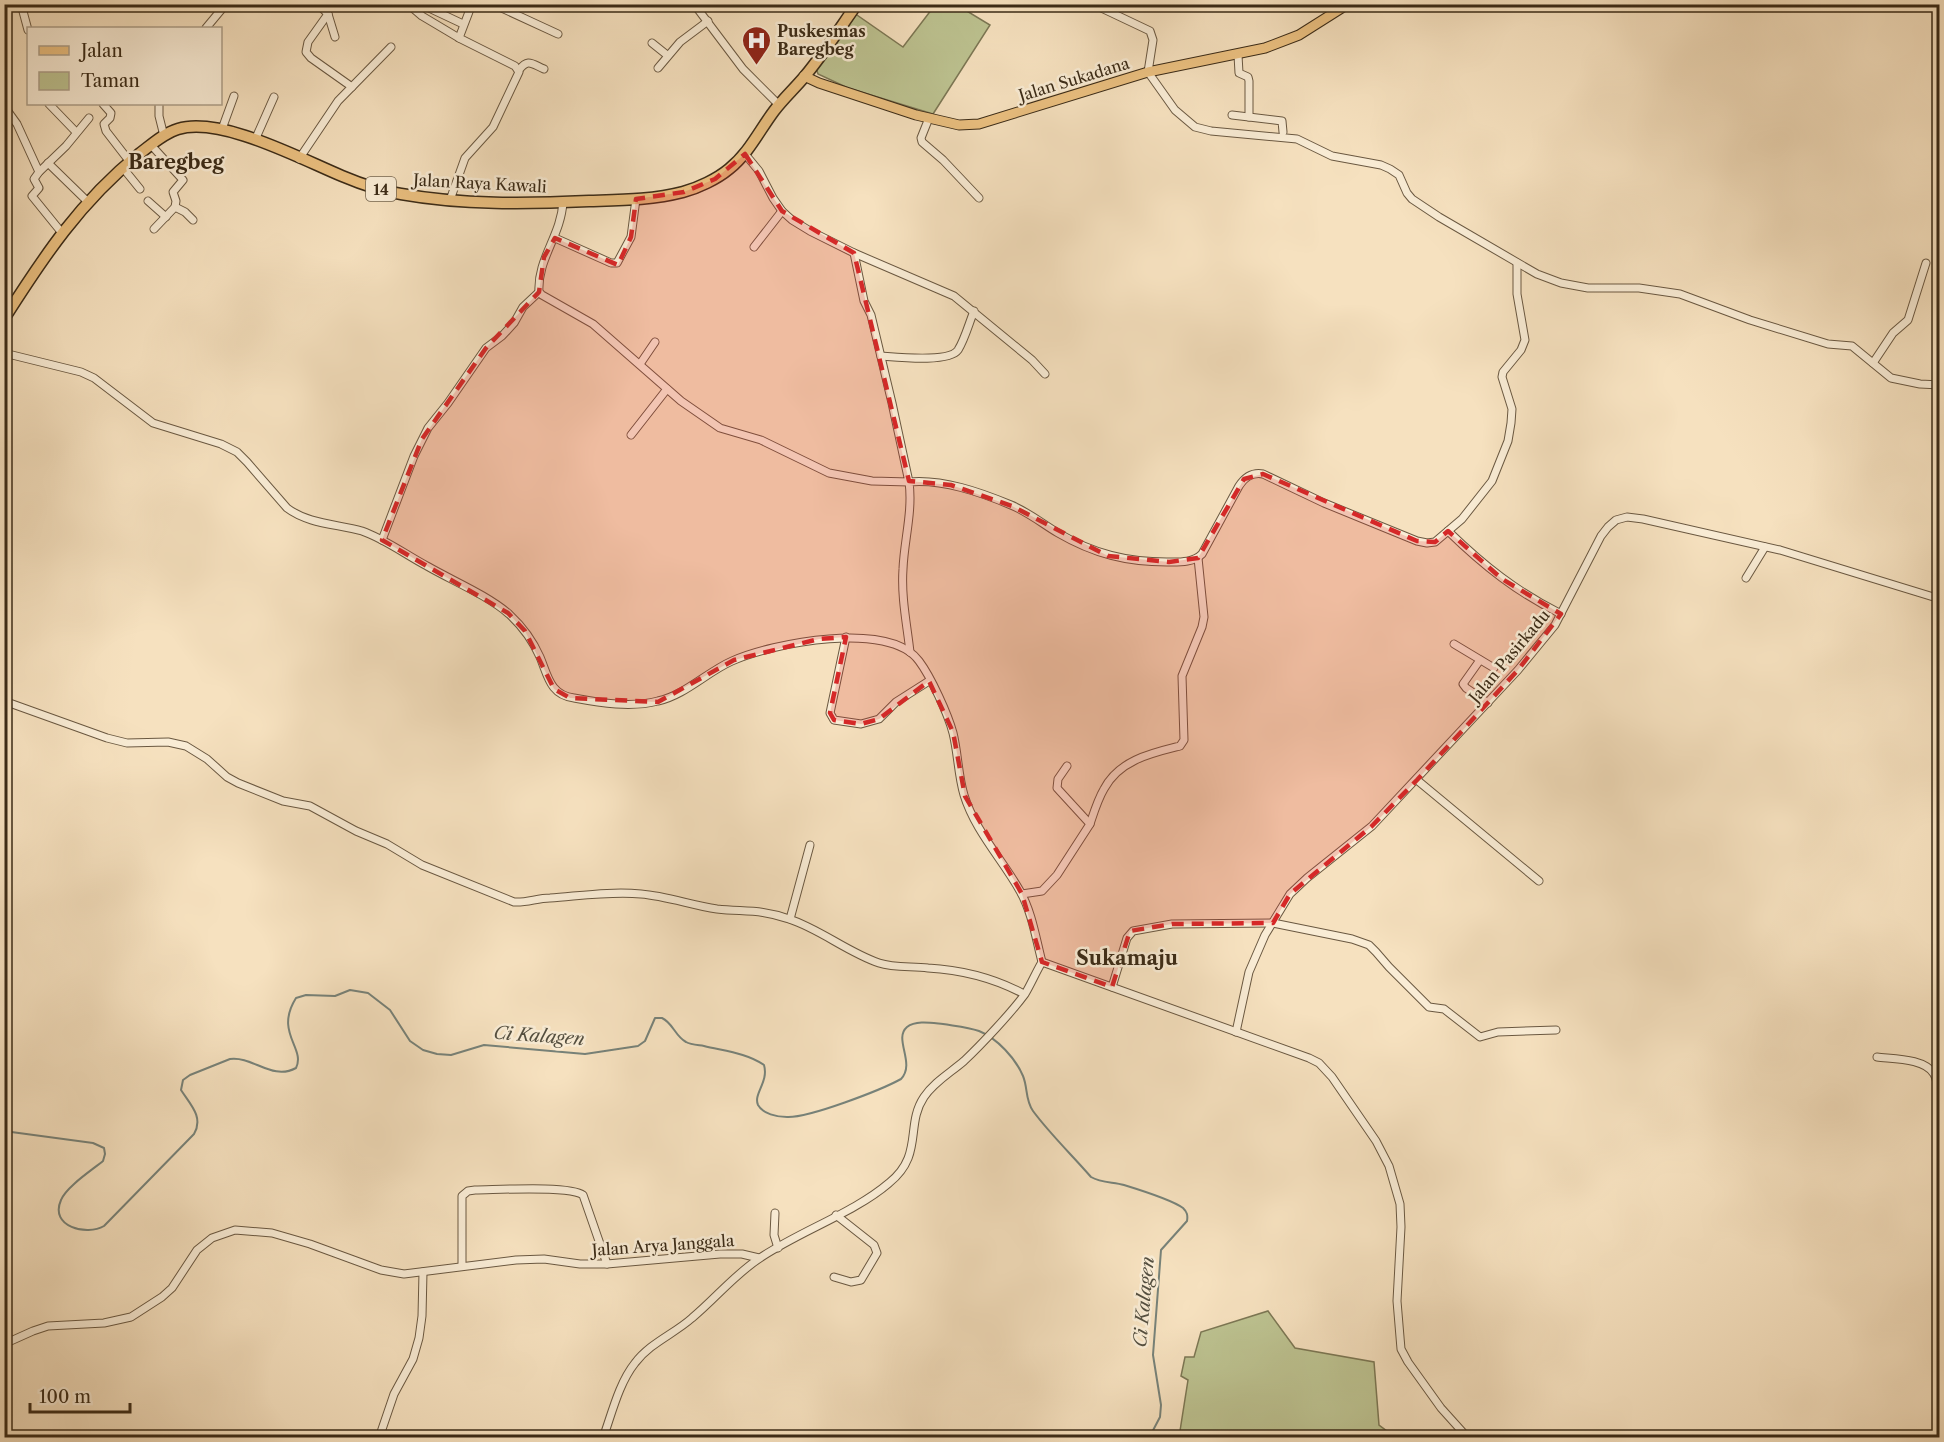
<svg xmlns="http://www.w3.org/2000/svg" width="1944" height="1442" font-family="'Libre Caslon Text',serif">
	<rect width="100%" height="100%" fill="#f6e1bf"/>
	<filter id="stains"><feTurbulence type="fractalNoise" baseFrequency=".00333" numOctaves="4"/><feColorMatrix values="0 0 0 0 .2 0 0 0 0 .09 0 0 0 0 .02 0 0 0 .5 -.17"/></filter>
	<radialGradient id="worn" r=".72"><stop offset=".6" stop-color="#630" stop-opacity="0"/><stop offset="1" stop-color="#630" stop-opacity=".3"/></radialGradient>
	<g fill="#bdc391" stroke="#7c7754" stroke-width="1.5">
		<polygon points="935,5 957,5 990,25 933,114 848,88 818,74 816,68 854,13 903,47"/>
		<polygon points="1268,1311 1295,1348 1374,1362 1379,1425 1395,1437 1191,1438 1180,1431 1188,1380 1181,1376 1185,1357 1194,1357 1201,1332"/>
	</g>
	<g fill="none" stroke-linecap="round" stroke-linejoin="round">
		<path stroke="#778279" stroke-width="2" d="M4 1131 93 1143 104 1148 105 1154 103 1161C92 1170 66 1187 61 1200 49 1227 87 1236 104 1226L194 1134C204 1117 190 1104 181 1090L183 1080 190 1075 230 1059C253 1056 272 1081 296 1068 306 1048 274 1033 296 998L306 995 335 996 350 990 368 993 390 1010 410 1041 423 1050 437 1054 451 1055 484 1045 585 1054 638 1046 645 1041 655 1018H662C673 1023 675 1036 686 1042 691 1045 698 1045 704 1046 724 1051 747 1053 764 1065 769 1082 753 1094 758 1105 763 1114 777 1117 787 1117 809 1118 881 1090 901 1079 916 1063 893 1039 907 1027 916 1020 932 1023 943 1024 955 1026 968 1027 979 1031 997 1038 1016 1059 1023 1076 1028 1088 1025 1100 1033 1111 1050 1134 1072 1155 1091 1177 1101 1183 1113 1182 1124 1185 1137 1189 1172 1200 1183 1208 1187 1212 1188 1215 1187 1221L1161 1250 1153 1355 1161 1405 1160 1417 1149 1438"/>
		<defs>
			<g id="minor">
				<polyline points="21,4 28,30"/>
				<polyline points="318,4 328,14 335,37"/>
				<polyline points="408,4 422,16 459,38"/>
				<polyline points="493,4 558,34"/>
				<polyline points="694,4 743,69 779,105"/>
				<polyline points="1093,4 1150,31 1153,40 1148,72 1175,110 1195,127 1211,131 1297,139 1332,156 1381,165 1390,169 1399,175 1407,193 1412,199 1439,217 1537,274 1561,283 1588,288 1639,288 1680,294 1750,320 1828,344 1852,346 1891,378 1920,384 1940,385"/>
				<polyline points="429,8 463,24"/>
				<polyline points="328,14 308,42 306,52 311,58 352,87"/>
				<polyline points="206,28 226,4"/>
				<polyline points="652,43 667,55"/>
				<polyline points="1238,55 1239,73 1248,77 1249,81 1249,117"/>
				<polyline points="658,68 680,42 708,21"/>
				<path d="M519 70C528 58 532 64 544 69"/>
				<polyline points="49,104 76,132"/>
				<polyline points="103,104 111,113 110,118 104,124 106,131 130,162"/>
				<polyline points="159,104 159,116 164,136"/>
				<polyline points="4,106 17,124 39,172"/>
				<polyline points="1232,115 1282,121 1283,132"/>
				<polyline points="929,118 921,138 922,142 943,160 979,198"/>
				<polyline points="222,129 234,96"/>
				<polyline points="255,140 274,97"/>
				<polyline points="151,145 183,180 173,192 176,201 175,207 154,229"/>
				<polyline points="745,154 759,171 773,198 782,211 792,220 810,231 854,253 954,296 1032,360 1045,374"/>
				<polyline points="299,159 338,101 391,47"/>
				<polyline points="48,163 88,202"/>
				<polyline points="123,168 140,189"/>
				<polyline points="450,200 465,158 493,127 519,72 515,66 459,38 472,4"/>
				<polyline points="148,201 166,217"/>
				<path d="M563 202C561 236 537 259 539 292L542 295 593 324 681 401 720 428 761 440 829 473 872 481 909 482 892 403 871 315 864 301 854 253"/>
				<polyline points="175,207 185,212 193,220"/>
				<polyline points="62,233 32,196 39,188 34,179 39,172 66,146 89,118"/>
				<polyline points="555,238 611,263 617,263 631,237 636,199"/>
				<polyline points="754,247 782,211"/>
				<path d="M4 353 81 372 94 378 153 423 221 444 237 452 247 462 287 508C308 524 337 524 362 531 385 539 406 555 427 566 453 581 487 595 509 614 522 626 533 641 540 657 548 676 550 695 574 698 601 703 631 708 658 701 685 695 707 672 732 661 772 643 889 620 919 661 931 677 948 714 953 733 958 753 958 775 964 795 975 831 1002 859 1020 891 1032 912 1036 939 1042 962 1036 972 1031 984 1025 994 1011 1013 981 1045 964 1061 950 1073 934 1082 924 1097 905 1125 924 1155 889 1183 854 1213 800 1231 760 1258 735 1274 715 1299 692 1318 674 1334 650 1343 635 1363 619 1383 612 1413 603 1438"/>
				<path d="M881 356C896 357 949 363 958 350 965 339 969 323 974 311"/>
				<polyline points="1873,363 1893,333 1908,320 1926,263"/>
				<polyline points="640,364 655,342"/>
				<polyline points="631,435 667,389"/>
				<path d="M1448 531C1484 566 1517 592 1561 614"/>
				<polyline points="382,540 414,456 428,428 448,403 486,348 502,336 514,323 523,307 539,292"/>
				<polyline points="1746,578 1765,547"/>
				<polyline points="846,637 830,713 834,720 861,724 879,719 896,702 929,681"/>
				<polyline points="1454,644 1494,668"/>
				<path d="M910 652C907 625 901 597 903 569 904 541 913 511 909 482 943 479 980 492 1011 505 1028 512 1043 524 1058 533 1094 554 1127 562 1167 562 1179 562 1193 563 1202 554L1239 486C1245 477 1252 472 1263 474L1324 503 1417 541 1427 543 1435 542 1462 519 1492 481 1508 441 1511 423 1512 409 1502 377 1503 372 1521 350 1525 340 1517 294V263"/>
				<polyline points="1480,660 1463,684 1466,688 1488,703"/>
				<path d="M4 701 107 738 127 743 168 742 186 746 207 759 227 777 238 783 283 801 310 806 356 831 387 844 422 865 514 902C527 903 537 898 550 898 579 896 611 891 641 894 666 896 691 905 717 909 744 912 761 909 789 919 820 929 847 952 879 963 894 968 912 966 928 968 963 970 994 978 1024 994"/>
				<polyline points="1417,780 1539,881"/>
				<path d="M1090 824C1094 812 1098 799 1104 789 1119 760 1152 753 1180 746L1184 740 1182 676 1202 627 1204 617 1198 558"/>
				<polyline points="1022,894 1042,891 1057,875 1090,824 1057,788 1058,779 1067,766"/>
				<polyline points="790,919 810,845"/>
				<polyline points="1042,962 1309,1058 1319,1063 1332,1077 1376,1141 1389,1166 1400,1204 1401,1227 1397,1301 1401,1349 1408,1362 1441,1408 1468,1438"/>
				<polyline points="1112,987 1127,938 1133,931 1172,924 1273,923 1352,939 1369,945 1376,952 1389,967 1429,1007 1444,1009 1480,1037 1498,1032 1556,1030"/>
				<polyline points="1236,1032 1249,972 1265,935 1290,894 1307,878 1372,826 1518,670 1555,625 1601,536 1608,527 1616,520 1627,517 1643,519 1780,550 1940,599"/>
				<path d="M1877 1057C1893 1059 1925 1058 1934 1074 1939 1082 1938 1097 1940 1106"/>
				<polyline points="775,1213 774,1235 778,1248"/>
				<path d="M462 1266V1196L468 1191 475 1190C495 1190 570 1185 583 1195L607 1264"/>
				<polyline points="834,1277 851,1282 861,1280 877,1253 874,1245 836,1215"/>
				<polyline points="4,1344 33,1331 48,1326 104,1323 131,1317 162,1297 172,1288 197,1250 212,1238 235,1230 272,1233 310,1244 381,1270 404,1274 516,1260 544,1259 580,1264 607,1264 720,1254 742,1254 759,1258"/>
				<polyline points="379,1438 394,1394 413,1359 419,1338 422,1316 423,1272"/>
			</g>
			<polyline id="major" points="804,76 819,83 916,115 959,125 979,124 1148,72 1265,48 1299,35 1348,4"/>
			<path id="highway" d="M4 319C44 256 80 202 139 154 151 145 164 133 178 129 221 116 301 159 342 176 361 184 381 191 401 194 463 205 527 204 589 201 620 200 652 200 683 192 698 188 717 179 729 169 749 153 759 131 774 111 783 99 795 88 805 76 824 53 840 28 857 4"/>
		</defs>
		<use href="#minor" stroke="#6a5841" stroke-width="9"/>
		<use href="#major" stroke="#3b2b17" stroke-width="11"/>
		<use href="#highway" stroke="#3b2b17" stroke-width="13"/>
		<use href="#minor" stroke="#f9ecd5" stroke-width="7"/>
		<use href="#major" stroke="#ebc080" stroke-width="9"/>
		<use href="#highway" stroke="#ebc080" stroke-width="10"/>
	</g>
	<path fill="#d62828" fill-opacity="0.2" stroke="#d62828" stroke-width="4.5" stroke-dasharray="12 8" stroke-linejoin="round" d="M745 154 782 211 854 253 909 481 951 485 1012 506 1108 556 1169 562 1198 558 1244 479 1263 474 1417 541 1435 542 1448 531 1502 579 1561 614 1518 670 1417 780 1372 826 1290 894 1273 923 1172 924 1130 931 1112 987 1042 962 1022 894 965 796 953 732 929 681 879 719 861 724 834 720 830 713 846 637 819 639 734 660 658 702 570 698 554 689 525 631 508 613 382 540 422 439 486 348 539 292 544 257 555 238 618 265 631 237 636 199 684 192 715 179Z"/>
	<defs>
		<symbol id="hospital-pin" viewBox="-11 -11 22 30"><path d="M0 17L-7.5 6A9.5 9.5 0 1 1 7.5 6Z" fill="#8f2418" stroke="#f9ecd5"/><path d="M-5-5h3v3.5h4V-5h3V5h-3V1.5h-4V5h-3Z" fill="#fff"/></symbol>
	</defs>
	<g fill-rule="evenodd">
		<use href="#hospital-pin" x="740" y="24" width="33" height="45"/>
	</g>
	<g text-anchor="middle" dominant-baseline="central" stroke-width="5" stroke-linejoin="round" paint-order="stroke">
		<rect fill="#f9ecd5" stroke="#746550" stroke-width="1.5" x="366" y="177" width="30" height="24" rx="4.5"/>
		<g font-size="15" font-weight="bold" fill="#3b2b17">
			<text x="381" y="189">14</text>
		</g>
		<g font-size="16" font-weight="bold" fill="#3b2b17" stroke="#f9ecd5" text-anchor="start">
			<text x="777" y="31">Puskesmas<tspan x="777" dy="18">Baregbeg</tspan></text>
		</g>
		<g font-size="16" fill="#3b2b17" stroke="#f9ecd5">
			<text transform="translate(1074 79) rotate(-17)">Jalan Sukadana</text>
			<text transform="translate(480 183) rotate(3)">Jalan Raya Kawali</text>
			<text transform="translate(1509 656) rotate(-50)">Jalan Pasirkadu</text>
			<text transform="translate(663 1245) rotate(-4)">Jalan Arya Janggala</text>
		</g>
		<g font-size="18" font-style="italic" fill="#544f40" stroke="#f9ecd5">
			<text transform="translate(539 1036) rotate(4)">Ci Kalagen</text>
			<text transform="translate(1144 1302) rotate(-85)">Ci Kalagen</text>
		</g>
		<g font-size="20" font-weight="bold" fill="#3b2b17" stroke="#f9ecd5">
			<text x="176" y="162">Baregbeg</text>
			<text x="1127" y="958">Sukamaju</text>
		</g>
	</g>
	<rect width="1944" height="1442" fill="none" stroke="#f6e1bf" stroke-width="24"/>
	<rect x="6" y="6" width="1932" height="1430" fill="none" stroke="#3b2b17" stroke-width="3"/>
	<rect x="12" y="12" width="1920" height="1418" fill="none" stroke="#3b2b17" stroke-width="1.5"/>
	<rect x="27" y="27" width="195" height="78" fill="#f9ecd5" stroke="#ad9f89" stroke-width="1.5"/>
	<rect x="39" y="46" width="30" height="9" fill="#ebc080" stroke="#ad9f89" stroke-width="1.5"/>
	<text x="81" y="57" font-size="18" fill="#3b2b17">Jalan</text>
	<rect x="39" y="72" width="30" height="18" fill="#bdc391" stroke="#ad9f89" stroke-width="1.5"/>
	<text x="81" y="87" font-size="18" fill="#3b2b17">Taman</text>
	<path d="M30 1403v9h100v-9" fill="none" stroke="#3b2b17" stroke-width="3"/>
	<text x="39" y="1403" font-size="18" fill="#3b2b17" stroke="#f9ecd5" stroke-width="4.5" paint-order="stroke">100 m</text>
	<rect width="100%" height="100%" filter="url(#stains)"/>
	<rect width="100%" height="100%" fill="url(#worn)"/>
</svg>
